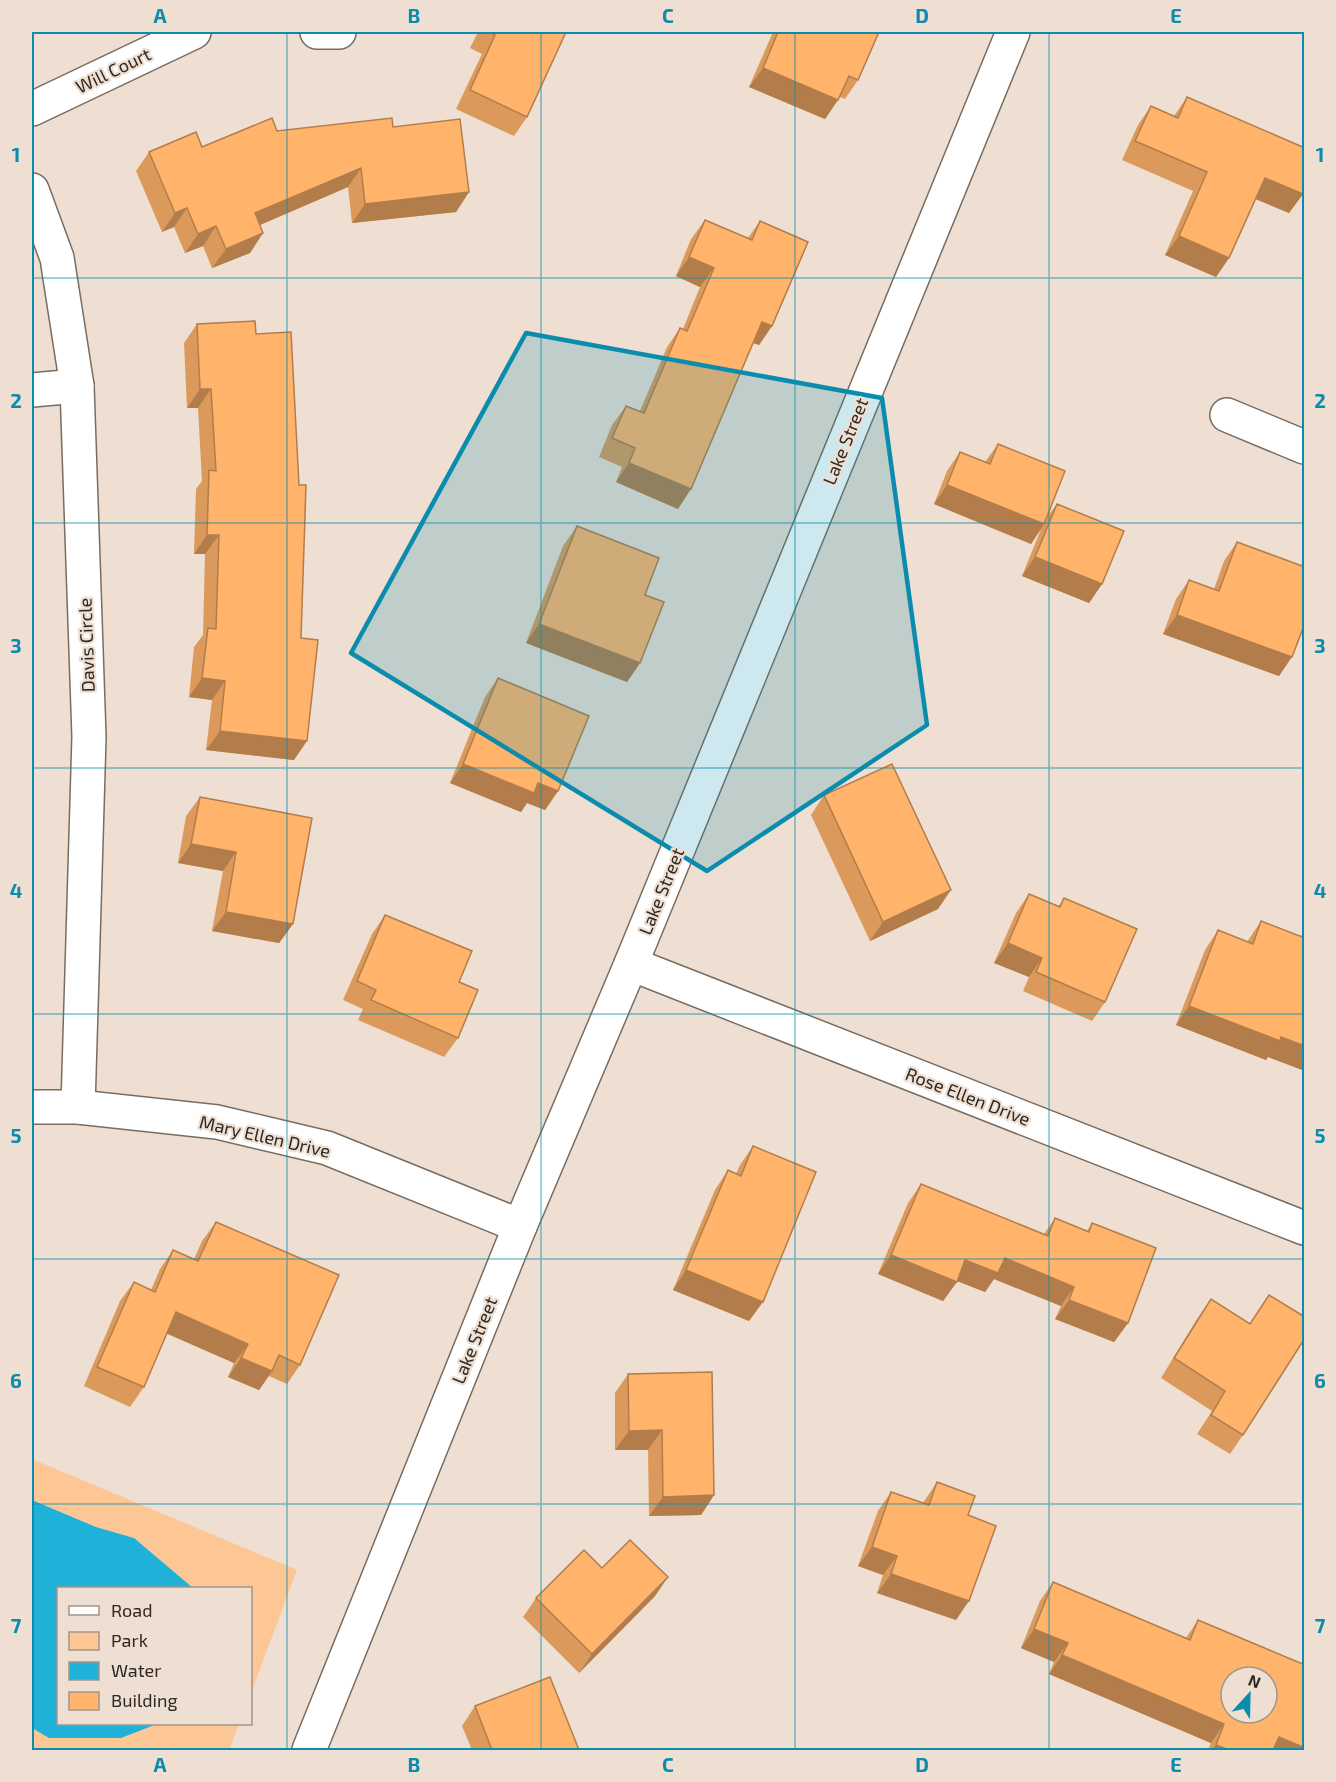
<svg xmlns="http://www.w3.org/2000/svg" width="1336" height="1782" font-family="'Exo 2',sans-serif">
	<rect width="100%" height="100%" fill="#eedfd2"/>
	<g fill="#fdc695">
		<polygon points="32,1459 297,1570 251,1693 250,1588 193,1588 134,1538 96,1527 32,1500"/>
		<polygon points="157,1724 239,1724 229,1750 32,1750 32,1728 49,1738 121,1738"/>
	</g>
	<polygon fill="#1fb1d8" points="32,1500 96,1527 134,1538 193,1588 58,1588 58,1724 157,1724 121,1738 49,1738 32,1728"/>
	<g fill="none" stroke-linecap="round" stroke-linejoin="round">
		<defs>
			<g id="minor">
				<polyline points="317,32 339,32"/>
				<polyline points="32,109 194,32"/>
				<polyline points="32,190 57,258 77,386 89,737 78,1107"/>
				<polyline points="32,390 77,386"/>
				<polyline points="1227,415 1304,447"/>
				<polyline points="631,964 1304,1228"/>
				<polyline points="32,1107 78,1107 217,1122 327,1148 520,1226"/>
				<polyline points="309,1750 520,1226 631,964 1013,32"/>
			</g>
		</defs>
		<use href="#minor" stroke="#796c60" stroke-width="36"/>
		<use href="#minor" stroke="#fff" stroke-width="33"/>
	</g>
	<g fill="#db9a5c">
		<polygon points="478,32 566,32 527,117 514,136 456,109 482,54 470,48"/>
		<polygon points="773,32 879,32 858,80 845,99 840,97 825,119 749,87"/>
		<polygon points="1187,97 1303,194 1289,213 1255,199 1229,258 1216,277 1165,255 1193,191 1122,160 1138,125 1151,106 1174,116"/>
		<polygon points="393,127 469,192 456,212 352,223 348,187 260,225 263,233 250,253 212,268 203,246 185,253 174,227 162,232 136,171 149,152 202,147 277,131"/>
		<polygon points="705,220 748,238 760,221 772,326 759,345 753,343 678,509 616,482 622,467 599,457 612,425 626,406 640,411 667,347 680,328 683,329 700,287 676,276 691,239"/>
		<polygon points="197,324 256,334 294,760 206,750 212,700 189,697 194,647 203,635 205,554 194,554 196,489 202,481 198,408 187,408 184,343"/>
		<polygon points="998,444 1046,518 1057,504 1102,584 1089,603 1022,576 1041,529 1031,544 934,504 947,471 960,452 985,462"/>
		<polygon points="577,526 645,595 640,663 627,682 526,643 563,546"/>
		<polygon points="1237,542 1279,676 1163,634 1176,599 1189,580 1214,589 1224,561"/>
		<polygon points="498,678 558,791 545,810 527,803 521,812 450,783 485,697"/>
		<polygon points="824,795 938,909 870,941 811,815"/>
		<polygon points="200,797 293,924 279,943 212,931 223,871 178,863 186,816"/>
		<polygon points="1029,894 1058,907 1064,898 1105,1002 1092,1021 1023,991 1029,977 994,963 1016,913"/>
		<polygon points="385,915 459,982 458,1038 444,1057 358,1020 363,1009 343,1000 372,934"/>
		<polygon points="1261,921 1301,937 1305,927 1305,1071 1268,1057 1266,1060 1176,1025 1205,950 1218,930 1247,942"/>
		<polygon points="753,1146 749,1321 673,1290 715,1190 728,1170 736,1174 740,1165"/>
		<polygon points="921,1184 1044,1234 1055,1218 1087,1231 1092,1223 1128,1323 1114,1342 1055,1319 1061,1306 994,1279 985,1292 957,1281 943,1301 878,1274 908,1203"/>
		<polygon points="216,1222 300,1365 287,1384 269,1376 259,1390 228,1377 234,1363 167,1333 144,1387 130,1407 84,1386 120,1301 134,1282 151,1290 160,1269 173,1250 194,1259 202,1241"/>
		<polygon points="1269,1295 1243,1435 1230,1454 1197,1434 1212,1411 1161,1378 1197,1319 1211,1299 1250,1324"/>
		<polygon points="628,1374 714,1495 701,1515 649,1516 648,1450 615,1450 615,1393"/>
		<polygon points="937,1482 968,1515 956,1620 877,1593 883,1575 858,1566 878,1511 891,1492 923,1503"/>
		<polygon points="602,1568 655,1596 579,1673 523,1617 536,1598"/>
		<polygon points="1053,1582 1186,1638 1198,1620 1305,1750 1208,1750 1211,1743 1049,1674 1054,1662 1021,1648 1040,1601"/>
		<polygon points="475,1706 579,1750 472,1750 462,1726"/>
	</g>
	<g fill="#b27d4b">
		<polygon points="763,68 838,100 825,119 749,87"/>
		<polygon points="361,168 348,187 241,233 255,213"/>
		<polygon points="1265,178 1303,194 1289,213 1251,197"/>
		<polygon points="469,192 456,212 352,223 365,204"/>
		<polygon points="187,208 174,227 162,232 175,213"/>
		<polygon points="216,226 203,246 185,253 198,234"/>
		<polygon points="263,233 250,253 212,268 226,249"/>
		<polygon points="1179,236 1229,258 1216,277 1165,255"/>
		<polygon points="689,257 714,268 700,287 676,276"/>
		<polygon points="762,322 772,326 759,345 748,341"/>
		<polygon points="200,389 211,389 198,408 187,408"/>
		<polygon points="629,463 691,489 678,509 616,482"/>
		<polygon points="947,485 1044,524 1031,544 934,504"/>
		<polygon points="207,535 219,535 205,554 194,554"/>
		<polygon points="1035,557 1102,584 1089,603 1022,576"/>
		<polygon points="1177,615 1292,657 1279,676 1163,634"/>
		<polygon points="539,624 640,663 627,682 526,643"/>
		<polygon points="202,678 225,681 212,700 189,697"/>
		<polygon points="220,731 307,741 294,760 206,750"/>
		<polygon points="463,764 538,783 558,791 545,810 527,803 521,812 450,783"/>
		<polygon points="191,844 236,852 223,871 178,863"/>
		<polygon points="951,890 938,909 870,941 883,922"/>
		<polygon points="226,912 293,924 279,943 212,931"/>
		<polygon points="1008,943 1042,958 1029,977 994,963"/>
		<polygon points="1189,1006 1305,1046 1305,1071 1268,1057 1266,1060 1176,1025"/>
		<polygon points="891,1255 957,1282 943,1301 878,1274"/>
		<polygon points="1005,1258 1074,1287 1061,1306 994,1279 985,1292 952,1279 965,1260"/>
		<polygon points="686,1270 763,1302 749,1321 673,1290"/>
		<polygon points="1069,1300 1128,1323 1114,1342 1055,1319"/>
		<polygon points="176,1312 248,1344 234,1363 163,1332"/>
		<polygon points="241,1358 272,1371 259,1390 228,1377"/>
		<polygon points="662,1430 648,1450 615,1450 629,1431"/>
		<polygon points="714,1495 701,1515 649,1516 663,1497"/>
		<polygon points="872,1547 897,1556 883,1575 858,1566"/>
		<polygon points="891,1574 969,1601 956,1620 877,1593"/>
		<polygon points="668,1577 655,1596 579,1673 592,1654"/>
		<polygon points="1034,1629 1068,1643 1054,1662 1021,1648"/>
		<polygon points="1062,1655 1224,1724 1211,1743 1049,1674"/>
		<polygon points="1279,1737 1305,1748 1305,1750 1270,1750"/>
		<polygon points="1216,1745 1229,1750 1212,1750"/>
	</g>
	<g fill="#ffb36b" stroke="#b27d4b" stroke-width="1.5" fill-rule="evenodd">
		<polygon points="489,32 566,32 527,117 470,90 495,35"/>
		<polygon points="778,32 879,32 858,80 849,76 838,100 763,68"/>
		<polygon points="1187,97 1305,148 1305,190 1303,194 1265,178 1229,258 1179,236 1207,172 1135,141 1151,106 1178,118"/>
		<polygon points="272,118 277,131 392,118 393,127 460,119 469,192 365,204 361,168 255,213 263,233 226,249 216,226 198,234 187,208 175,213 149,152 196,132 202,147"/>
		<polygon points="705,220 752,240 760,221 808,242 772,326 762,322 691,489 629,463 635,448 612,438 626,406 644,413 680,328 687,331 714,268 689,257"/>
		<polygon points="255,321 256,334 291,332 299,485 306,485 301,638 318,640 307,741 220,731 225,681 202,678 208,628 216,629 219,535 207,535 209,470 216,471 211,389 200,389 197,324"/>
		<polygon points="998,444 1065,471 1044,524 947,485 960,452 990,464"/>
		<polygon points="1057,504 1124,531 1102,584 1035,557"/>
		<polygon points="577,526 659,558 645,595 664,602 640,663 539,624"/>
		<polygon points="1237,542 1305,567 1305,623 1292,657 1177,615 1189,580 1219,591"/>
		<polygon points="498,678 589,716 558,791 538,783 534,793 463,764"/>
		<polygon points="892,764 951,890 883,922 824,795"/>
		<polygon points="200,797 312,818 293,924 226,912 236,852 191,844"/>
		<polygon points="1029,894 1060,907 1064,898 1137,929 1105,1002 1036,972 1042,958 1008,943"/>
		<polygon points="385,915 472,951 459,982 478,990 458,1038 371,1000 376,990 357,981"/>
		<polygon points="1261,921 1305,938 1305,1046 1281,1037 1280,1041 1189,1006 1218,930 1253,944"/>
		<polygon points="753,1146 816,1172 763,1302 686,1270 728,1170 741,1176"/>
		<polygon points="921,1184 1048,1236 1055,1218 1089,1232 1092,1223 1156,1248 1128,1323 1069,1300 1074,1287 1005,1258 998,1273 965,1260 957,1282 891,1255"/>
		<polygon points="216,1222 339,1275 300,1365 279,1355 272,1371 241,1358 248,1344 176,1312 144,1387 97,1367 134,1282 155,1292 173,1250 198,1261"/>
		<polygon points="1269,1295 1305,1317 1305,1338 1243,1435 1211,1415 1225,1391 1174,1358 1211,1299 1250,1324"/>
		<polygon points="712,1372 714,1495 663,1497 662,1430 629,1431 628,1374"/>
		<polygon points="937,1482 975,1496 968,1515 996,1526 969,1601 891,1574 897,1556 872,1547 891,1492 929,1505"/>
		<polygon points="630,1540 668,1577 592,1654 536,1598 584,1550 602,1568"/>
		<path d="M1053 1582 1190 1640 1198 1620 1305 1665V1748L1279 1737 1273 1750H1229L1216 1745 1224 1724 1062 1655 1068 1643 1034 1629ZM1231 1677H1267V1713H1231Z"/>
		<polygon points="550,1677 579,1750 492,1750 475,1706"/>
	</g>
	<path fill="#0c8cad" fill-opacity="0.2" stroke="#0c8cad" stroke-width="4.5" stroke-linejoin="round" d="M526 333 882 398 927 725 707 871 351 653Z"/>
	<path fill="none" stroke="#0c8cad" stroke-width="1.5" stroke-opacity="0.55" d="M287 32V1750M541 32V1750M795 32V1750M1049 32V1750M32 278H1304M32 523H1304M32 768H1304M32 1014H1304M32 1259H1304M32 1504H1304"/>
	<g text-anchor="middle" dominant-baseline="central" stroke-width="4.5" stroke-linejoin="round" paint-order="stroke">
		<g font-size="18" fill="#2e2824" stroke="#eedfd2">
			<text transform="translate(113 70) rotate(-26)">Will Court</text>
			<text transform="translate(845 441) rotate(-68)">Lake Street</text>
			<text transform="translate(86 645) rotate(-92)">Davis Circle</text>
			<text transform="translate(661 891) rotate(-68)">Lake Street</text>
			<text transform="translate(968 1096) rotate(21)">Rose Ellen Drive</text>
			<text transform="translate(265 1136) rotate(13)">Mary Ellen Drive</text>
			<text transform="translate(474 1340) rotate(-68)">Lake Street</text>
		</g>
	</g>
	<rect width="1336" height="1782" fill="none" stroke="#eedfd2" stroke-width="66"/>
	<rect x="57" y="1587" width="195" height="138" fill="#eedfd2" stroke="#a1968c" stroke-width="1.5"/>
	<rect x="69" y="1606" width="30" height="9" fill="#ffffff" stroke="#a1968c" stroke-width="1.5"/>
	<text x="111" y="1617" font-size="18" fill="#2e2824">Road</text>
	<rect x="69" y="1632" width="30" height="18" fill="#fdc695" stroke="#a1968c" stroke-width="1.5"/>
	<text x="111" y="1647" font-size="18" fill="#2e2824">Park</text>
	<rect x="69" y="1662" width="30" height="18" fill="#1fb1d8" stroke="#a1968c" stroke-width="1.5"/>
	<text x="111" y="1677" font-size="18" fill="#2e2824">Water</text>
	<rect x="69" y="1692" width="30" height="18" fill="#ffb36b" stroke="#a1968c" stroke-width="1.5"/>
	<text x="111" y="1707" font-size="18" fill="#2e2824">Building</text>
	<g transform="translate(1249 1695) rotate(22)"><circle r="28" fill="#eedfd2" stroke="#a1968c" stroke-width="1.5"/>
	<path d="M0-4.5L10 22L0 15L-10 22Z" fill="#0c8cad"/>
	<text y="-9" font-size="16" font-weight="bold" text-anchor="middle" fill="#2e2824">N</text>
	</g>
	<rect x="33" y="33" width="1270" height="1716" fill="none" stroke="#0c8cad" stroke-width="2"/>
	<g font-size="20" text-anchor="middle" font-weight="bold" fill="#0c8cad">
		<text x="160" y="23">A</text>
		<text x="414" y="23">B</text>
		<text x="668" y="23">C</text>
		<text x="922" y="23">D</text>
		<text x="1176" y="23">E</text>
		<text x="16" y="162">1</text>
		<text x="1320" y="162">1</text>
		<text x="16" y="408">2</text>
		<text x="1320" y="408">2</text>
		<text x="16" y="653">3</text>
		<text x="1320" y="653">3</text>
		<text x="16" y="898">4</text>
		<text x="1320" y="898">4</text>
		<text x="16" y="1143">5</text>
		<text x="1320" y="1143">5</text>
		<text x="16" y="1388">6</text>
		<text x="1320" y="1388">6</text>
		<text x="16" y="1633">7</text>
		<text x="1320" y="1633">7</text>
		<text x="160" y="1772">A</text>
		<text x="414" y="1772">B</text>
		<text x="668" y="1772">C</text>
		<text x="922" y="1772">D</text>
		<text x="1176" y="1772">E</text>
	</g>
</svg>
